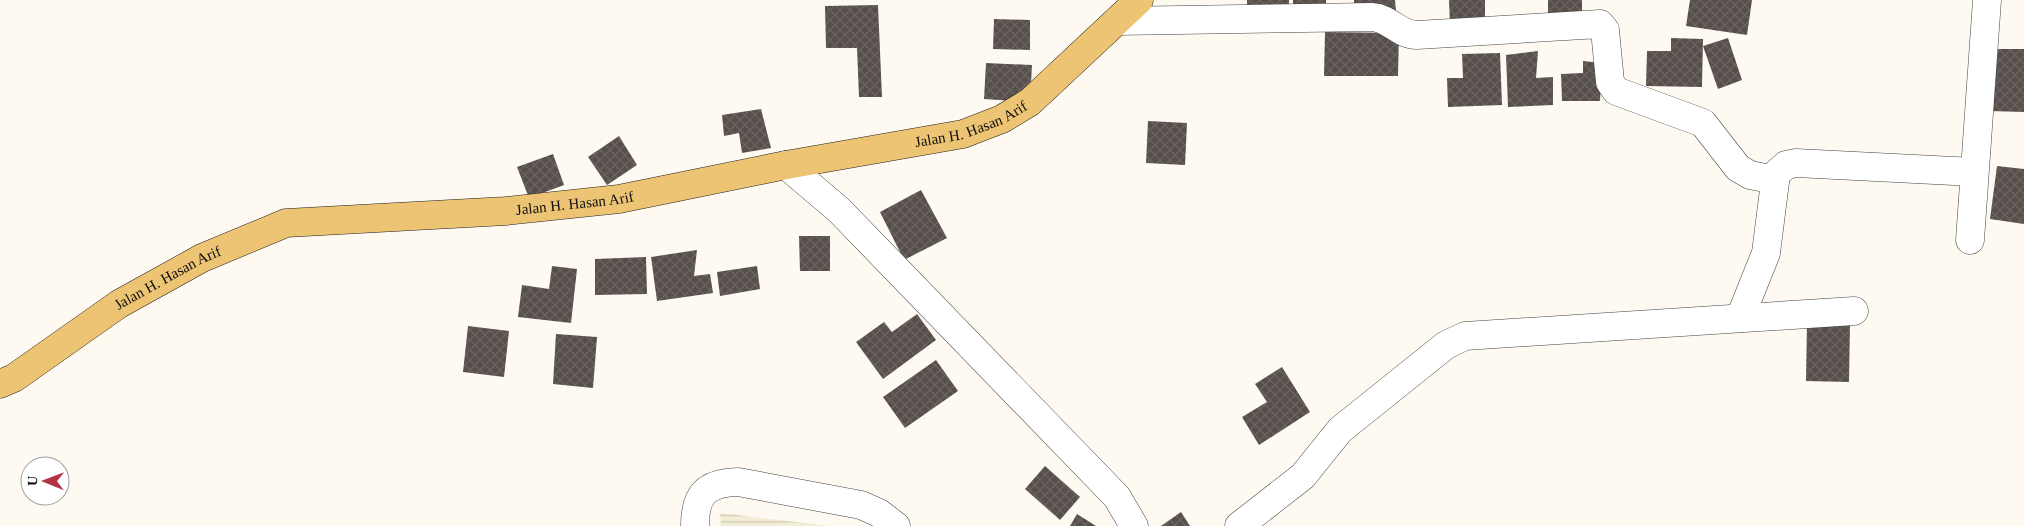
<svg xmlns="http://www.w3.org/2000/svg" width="2024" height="526" font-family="Georgia,serif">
	<defs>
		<pattern id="farmland-rules" width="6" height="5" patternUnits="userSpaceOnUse" patternTransform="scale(1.25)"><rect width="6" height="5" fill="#f2edd4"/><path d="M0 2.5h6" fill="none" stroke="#cecab5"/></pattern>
		<pattern id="building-cross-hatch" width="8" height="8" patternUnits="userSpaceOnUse" patternTransform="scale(1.25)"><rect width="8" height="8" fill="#574f4c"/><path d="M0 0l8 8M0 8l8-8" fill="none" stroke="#6a6461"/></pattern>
	</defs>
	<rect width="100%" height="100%" fill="#fefaf2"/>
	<polygon fill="url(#farmland-rules)" points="720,513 830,526 721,526"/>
	<g fill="url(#building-cross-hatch)">
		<rect x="1247" y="0" width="42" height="12"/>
		<polygon points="1293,0 1326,0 1326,12 1293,13"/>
		<polygon points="1354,0 1395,0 1396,11 1355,14"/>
		<polygon points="1449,0 1485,0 1485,23 1450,24"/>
		<rect x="1548" y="0" width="34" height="16"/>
		<polygon points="1690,0 1752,0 1747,35 1686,26"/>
		<polygon points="878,5 882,97 859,97 857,48 826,48 825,6"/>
		<polygon points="994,19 1030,20 1030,50 993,49"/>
		<polygon points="1325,32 1399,33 1398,76 1324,76"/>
		<polygon points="1671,38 1703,39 1702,87 1646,86 1647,51 1671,51"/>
		<polygon points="1728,38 1742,80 1718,89 1703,46"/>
		<polygon points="1991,49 2024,49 2024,112 1988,111"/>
		<polygon points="1538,51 1536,78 1553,77 1553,105 1508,107 1506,55"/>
		<polygon points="1500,53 1502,105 1448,107 1447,78 1463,78 1462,54"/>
		<polygon points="1583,61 1602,63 1600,101 1562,101 1561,74 1583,73"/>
		<polygon points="986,63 1032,65 1030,102 984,99"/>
		<polygon points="761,109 771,148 742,153 739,133 724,136 722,115"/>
		<polygon points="1148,121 1187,123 1185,165 1146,163"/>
		<polygon points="619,136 637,165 607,185 588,157"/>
		<polygon points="553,154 564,185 529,198 517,167"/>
		<polygon points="1997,166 2024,169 2024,224 1990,219"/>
		<polygon points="921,190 947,238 904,260 880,212"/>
		<polygon points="799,236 830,236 830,271 800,271"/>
		<polygon points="697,250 694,276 710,274 713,293 657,301 651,257"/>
		<polygon points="646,257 647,294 595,295 595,259"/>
		<polygon points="552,266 577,269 571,323 518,317 522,285 549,289"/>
		<polygon points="757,266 760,289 720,296 717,272"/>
		<polygon points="917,314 936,340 883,379 856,342 884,322 892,332"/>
		<polygon points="1807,322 1850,323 1849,382 1806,381"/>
		<polygon points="468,326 509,331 504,377 463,372"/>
		<polygon points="556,334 597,337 593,388 553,384"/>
		<polygon points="936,360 958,391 905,428 883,397"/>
		<polygon points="1282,367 1310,412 1259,445 1242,417 1267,402 1255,384"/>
		<polygon points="1045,466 1080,497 1060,520 1025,489"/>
		<polygon points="1181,512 1190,526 1161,526"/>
		<polygon points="1077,514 1096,526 1070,526"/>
	</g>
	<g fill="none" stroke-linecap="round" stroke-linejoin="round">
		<defs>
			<g id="minor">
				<path d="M1117 21 1372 17C1390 18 1399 35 1417 35L1600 24 1605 30 1610 82 1616 91 1703 123 1738 168 1750 175 1775 180"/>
				<polyline points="786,165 839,210 1117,497 1134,526"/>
				<polyline points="1970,240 1987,0"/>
				<polyline points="1740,318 1766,253 1776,174 1786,165 1796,163 1974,172"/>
				<path d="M695 526C695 494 706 483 738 482L861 505 879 513 896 526"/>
				<polyline points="1239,526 1303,476 1340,430 1446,345 1465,336 1854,311"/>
			</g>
			<g id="major">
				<path id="s1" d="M0 384 14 378 119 304 202 258 286 223 506 211 619 199 786 165 963 134 1002 119 1030 102 1139 0"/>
			</g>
		</defs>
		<use href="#minor" stroke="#424242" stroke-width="29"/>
		<use href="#major" stroke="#202020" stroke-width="29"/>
		<use href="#minor" stroke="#fff" stroke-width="28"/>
		<use href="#major" stroke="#ecc474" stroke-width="28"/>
	</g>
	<g text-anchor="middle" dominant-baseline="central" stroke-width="5" stroke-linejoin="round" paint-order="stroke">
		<g font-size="15" fill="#0f0f0f" stroke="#fff">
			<text stroke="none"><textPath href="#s1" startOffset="1024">Jalan H. Hasan Arif</textPath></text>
			<text stroke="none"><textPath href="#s1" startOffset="619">Jalan H. Hasan Arif</textPath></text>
			<text stroke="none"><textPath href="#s1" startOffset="199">Jalan H. Hasan Arif</textPath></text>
		</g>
	</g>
	<g transform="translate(45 481) rotate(271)"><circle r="24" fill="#ffffff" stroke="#9f9f9f"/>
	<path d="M0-4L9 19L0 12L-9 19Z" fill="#b33344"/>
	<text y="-8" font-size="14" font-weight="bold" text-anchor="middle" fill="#0f0f0f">U</text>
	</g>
</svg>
